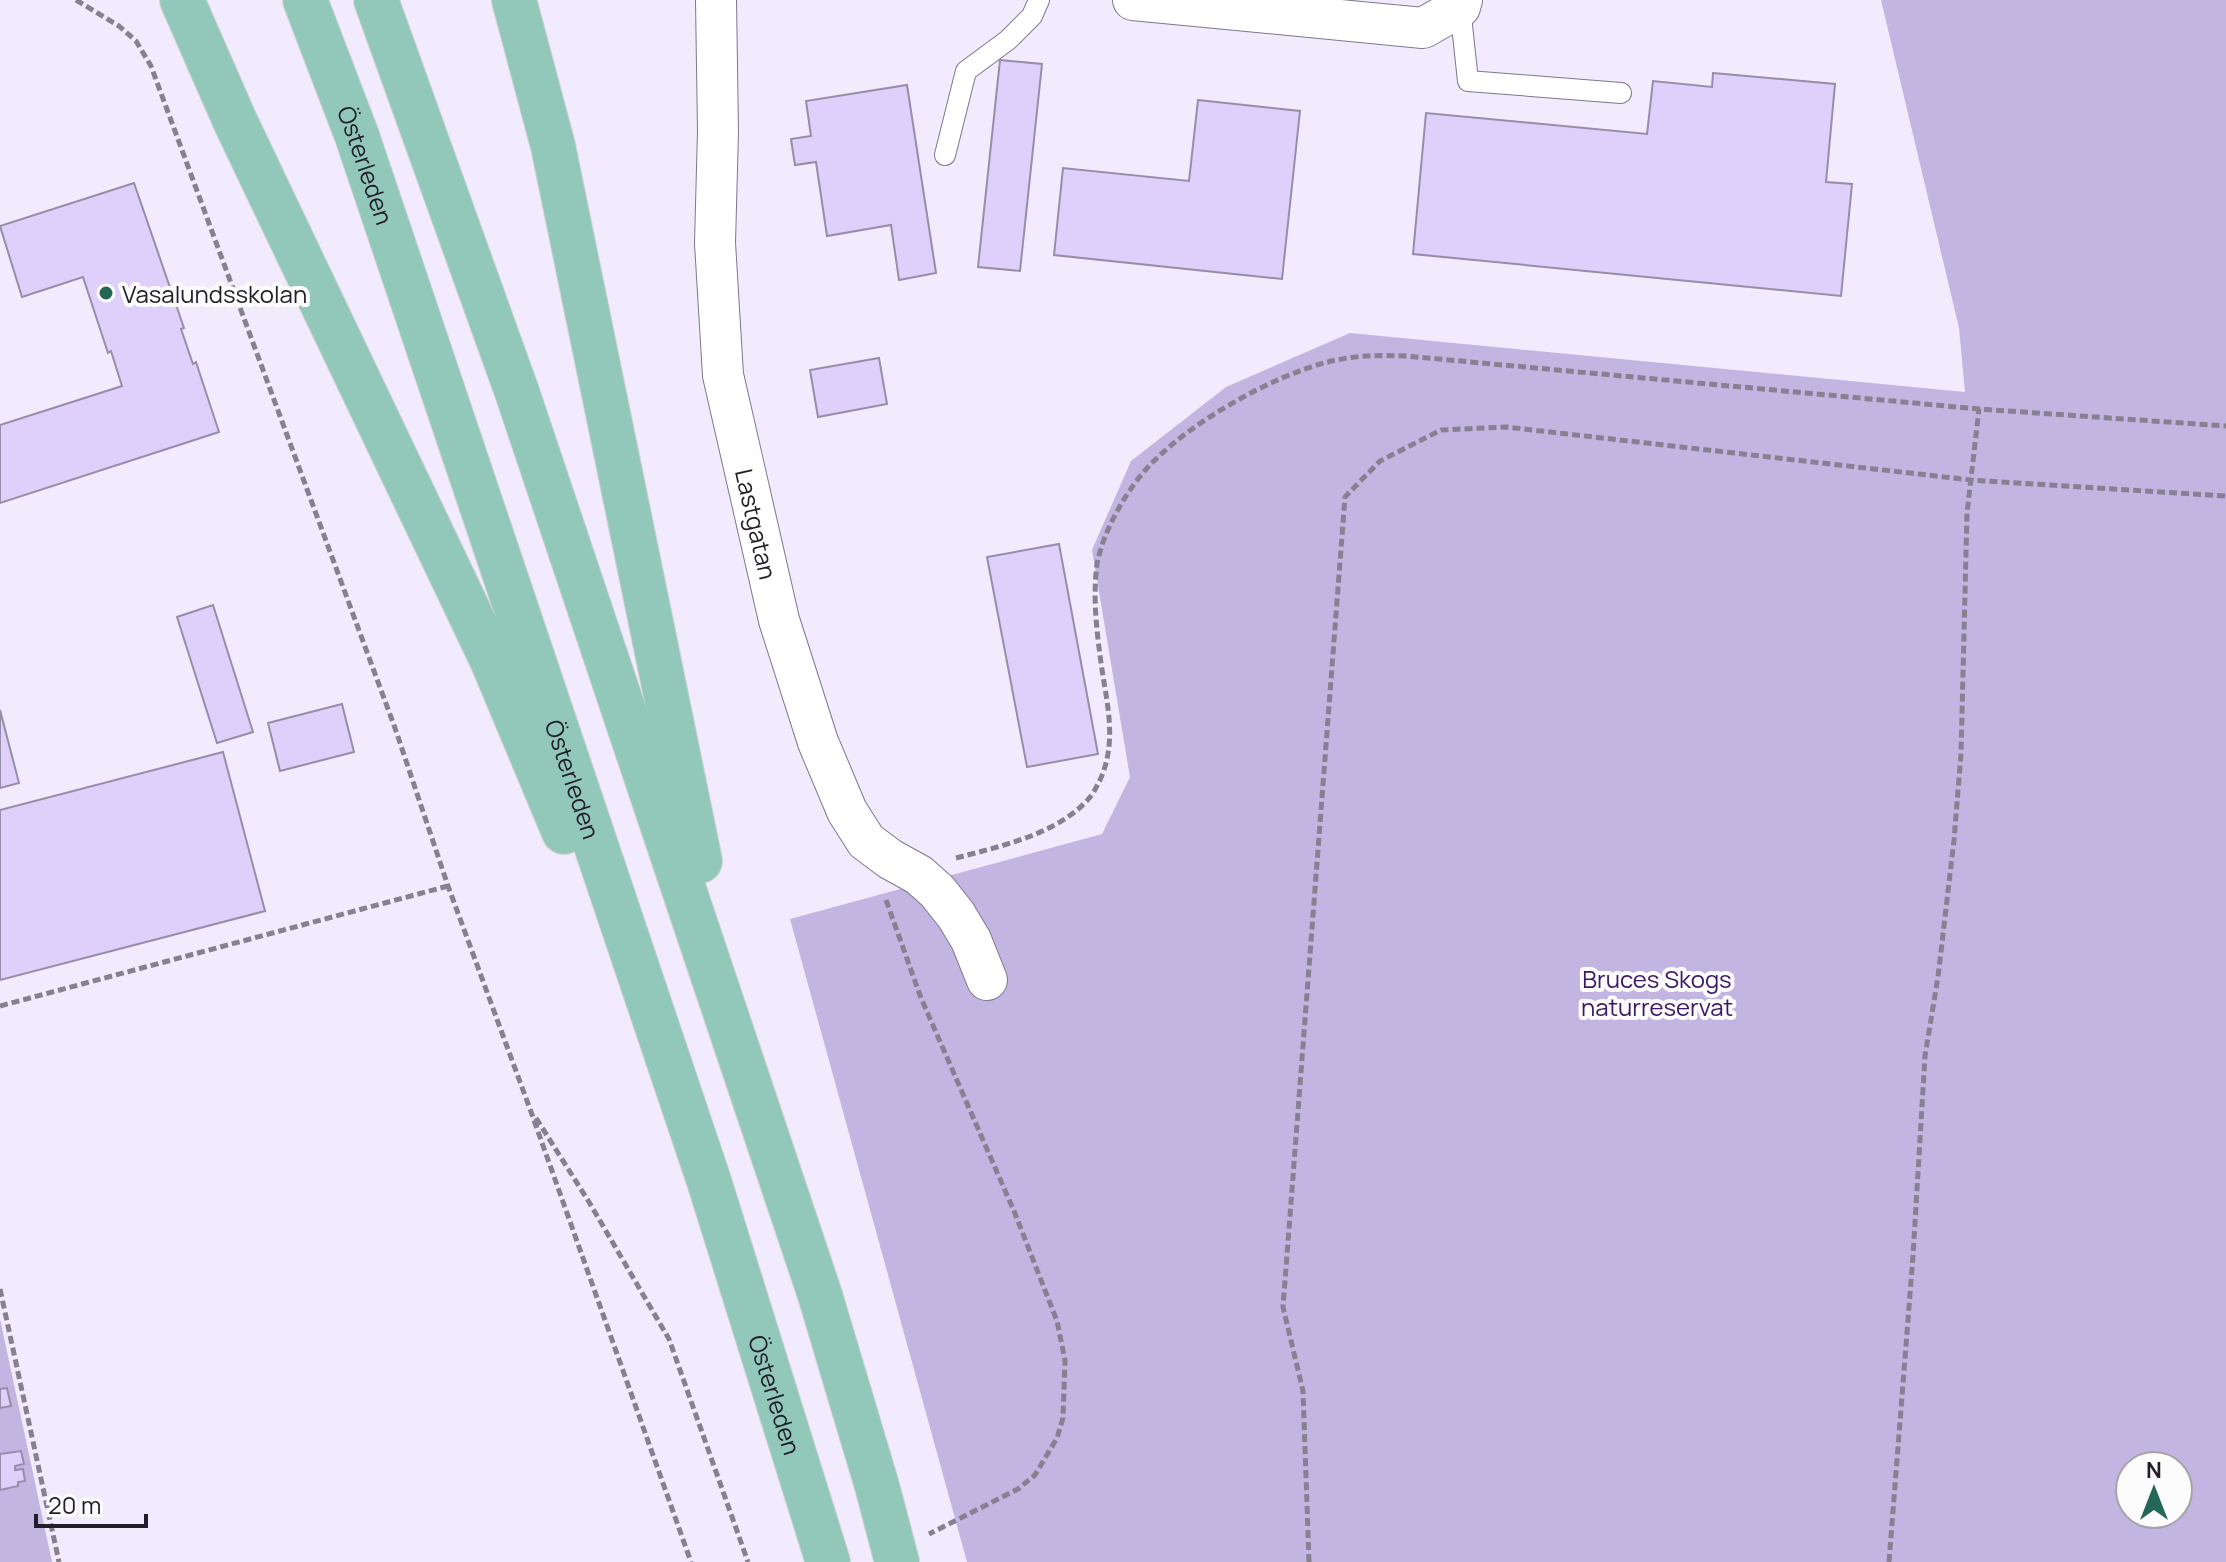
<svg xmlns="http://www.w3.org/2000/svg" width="2226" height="1562" font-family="Manrope,sans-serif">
	<rect width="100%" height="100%" fill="#f1ebfd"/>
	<g fill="#c3b5e2" fill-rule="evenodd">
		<path d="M1881 0H2226V1562H967L790 919 1102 834 1130 777 1092 550 1131 461 1226 387 1350 333 1965 392 1959 328ZM2130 1466H2178V1514H2130Z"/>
		<polygon points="0,1319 52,1562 0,1562"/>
	</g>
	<g fill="#ded0fb" stroke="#968da9" stroke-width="2">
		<polygon points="1000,60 1042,64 1020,271 978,267"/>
		<polygon points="1713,73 1835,84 1826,182 1852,184 1841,296 1413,254 1426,113 1647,134 1653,81 1712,87"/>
		<polygon points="907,85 936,273 899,280 891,225 827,236 816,162 795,165 791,139 811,136 806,101"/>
		<polygon points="1198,100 1300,111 1282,279 1054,255 1063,168 1189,181"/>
		<polygon points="134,183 184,328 181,329 193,364 196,362 219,432 0,503 0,425 122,386 111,351 108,353 83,277 22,297 0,226"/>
		<polygon points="879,358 887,404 818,417 810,370"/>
		<polygon points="1059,544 1098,754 1027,767 987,557"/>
		<polygon points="213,605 253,732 217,743 177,617"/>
		<polygon points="342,704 354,752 280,771 268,723"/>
		<polygon points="0,710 19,783 0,788"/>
		<polygon points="223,752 265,911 0,980 0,810"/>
		<polygon points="7,1388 11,1406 0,1408 0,1389"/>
		<polygon points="21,1451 24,1464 15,1466 15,1470 23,1469 25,1481 18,1482 18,1486 0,1490 0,1454"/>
	</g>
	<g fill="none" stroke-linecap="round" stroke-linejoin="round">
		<defs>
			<g id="service">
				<polyline points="1460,7 1468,81 1621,93"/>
				<polyline points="945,155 966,71 1008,40 1032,16 1039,0"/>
			</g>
			<g id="minor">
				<path id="s1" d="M716 0 718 131 715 243 723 375 779 620 818 742 847 811 866 841 890 859 919 875 937 891 956 915 971 940 987 980"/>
				<polyline points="1133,0 1423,28 1460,7 1462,0"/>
			</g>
			<g id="primary">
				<polyline points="182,0 235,121 492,660 564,832"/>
				<path id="s2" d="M305 0 357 136 709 1181 828 1562"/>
				<polyline points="376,0 517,392 820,1295 877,1486 897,1562"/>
				<polyline points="514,0 553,146 700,861"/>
			</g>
		</defs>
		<use href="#service" stroke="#7e7691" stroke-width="22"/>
		<use href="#minor" stroke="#7e7691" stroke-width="42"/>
		<use href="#primary" stroke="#d3d2d4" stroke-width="46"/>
		<g stroke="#868190" stroke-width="5" stroke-dasharray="8 4" stroke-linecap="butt">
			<polyline points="76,0 119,26 136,41 151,66 395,728 448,886 530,1109 691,1562"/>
			<path d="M956 858C1001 846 1060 834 1091 796 1095 791 1097 785 1100 780 1119 738 1105 698 1100 655 1096 626 1093 594 1097 564 1103 531 1128 487 1151 464 1191 422 1272 376 1328 362 1354 355 1380 355 1406 356L1979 409 2226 426"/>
			<polyline points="886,900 921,998 1014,1211 1057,1321 1065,1360 1063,1418 1057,1438 1035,1475 1018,1489 929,1534"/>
			<polyline points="0,1006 448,886"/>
			<polyline points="536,1118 589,1202 669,1339 748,1562"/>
			<polyline points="0,1289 59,1562"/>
			<polyline points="1309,1562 1303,1391 1283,1307 1345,497 1380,461 1441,430 1506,427 1971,480 2226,496"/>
			<polyline points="1889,1562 1913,1256 1925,1056 1938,977 1954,840 1961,754 1967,513 1979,409"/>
		</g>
		<use href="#service" stroke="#fff" stroke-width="20"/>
		<use href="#minor" stroke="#fff" stroke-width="40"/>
		<use href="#primary" stroke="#91c8ba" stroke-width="44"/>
	</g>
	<circle fill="#256756" stroke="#fcfcfc" stroke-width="3" cx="106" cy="293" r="8"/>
	<g text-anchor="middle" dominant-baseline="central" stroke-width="8" stroke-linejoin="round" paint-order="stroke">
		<g font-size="24" fill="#221e29" stroke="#fcfcfc">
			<text stroke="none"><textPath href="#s2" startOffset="176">Österleden</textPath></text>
			<text stroke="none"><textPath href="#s1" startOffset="528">Lastgatan</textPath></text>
			<text stroke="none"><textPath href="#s2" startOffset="824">Österleden</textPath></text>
			<text stroke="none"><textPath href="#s2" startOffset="1472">Österleden</textPath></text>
		</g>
		<g font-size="24" fill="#221e29" stroke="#fcfcfc" text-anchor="start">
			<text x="122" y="293">Vasalundsskolan</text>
		</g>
		<g font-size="24" fill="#3c1768" stroke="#fcfcfc">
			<text x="1657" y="978">Bruces Skogs<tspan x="1657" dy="28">naturreservat</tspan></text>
		</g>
	</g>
	<g transform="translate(2154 1490)"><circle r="38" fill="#fcfcfc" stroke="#a5a3a8" stroke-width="2"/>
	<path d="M0-6L14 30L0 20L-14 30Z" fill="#256756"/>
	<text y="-12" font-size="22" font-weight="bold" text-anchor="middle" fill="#221e29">N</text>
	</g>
	<path d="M36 1514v12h110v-12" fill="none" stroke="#221e29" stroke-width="4"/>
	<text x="48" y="1514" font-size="24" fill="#221e29" stroke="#fcfcfc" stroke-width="6" paint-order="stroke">20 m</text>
</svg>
